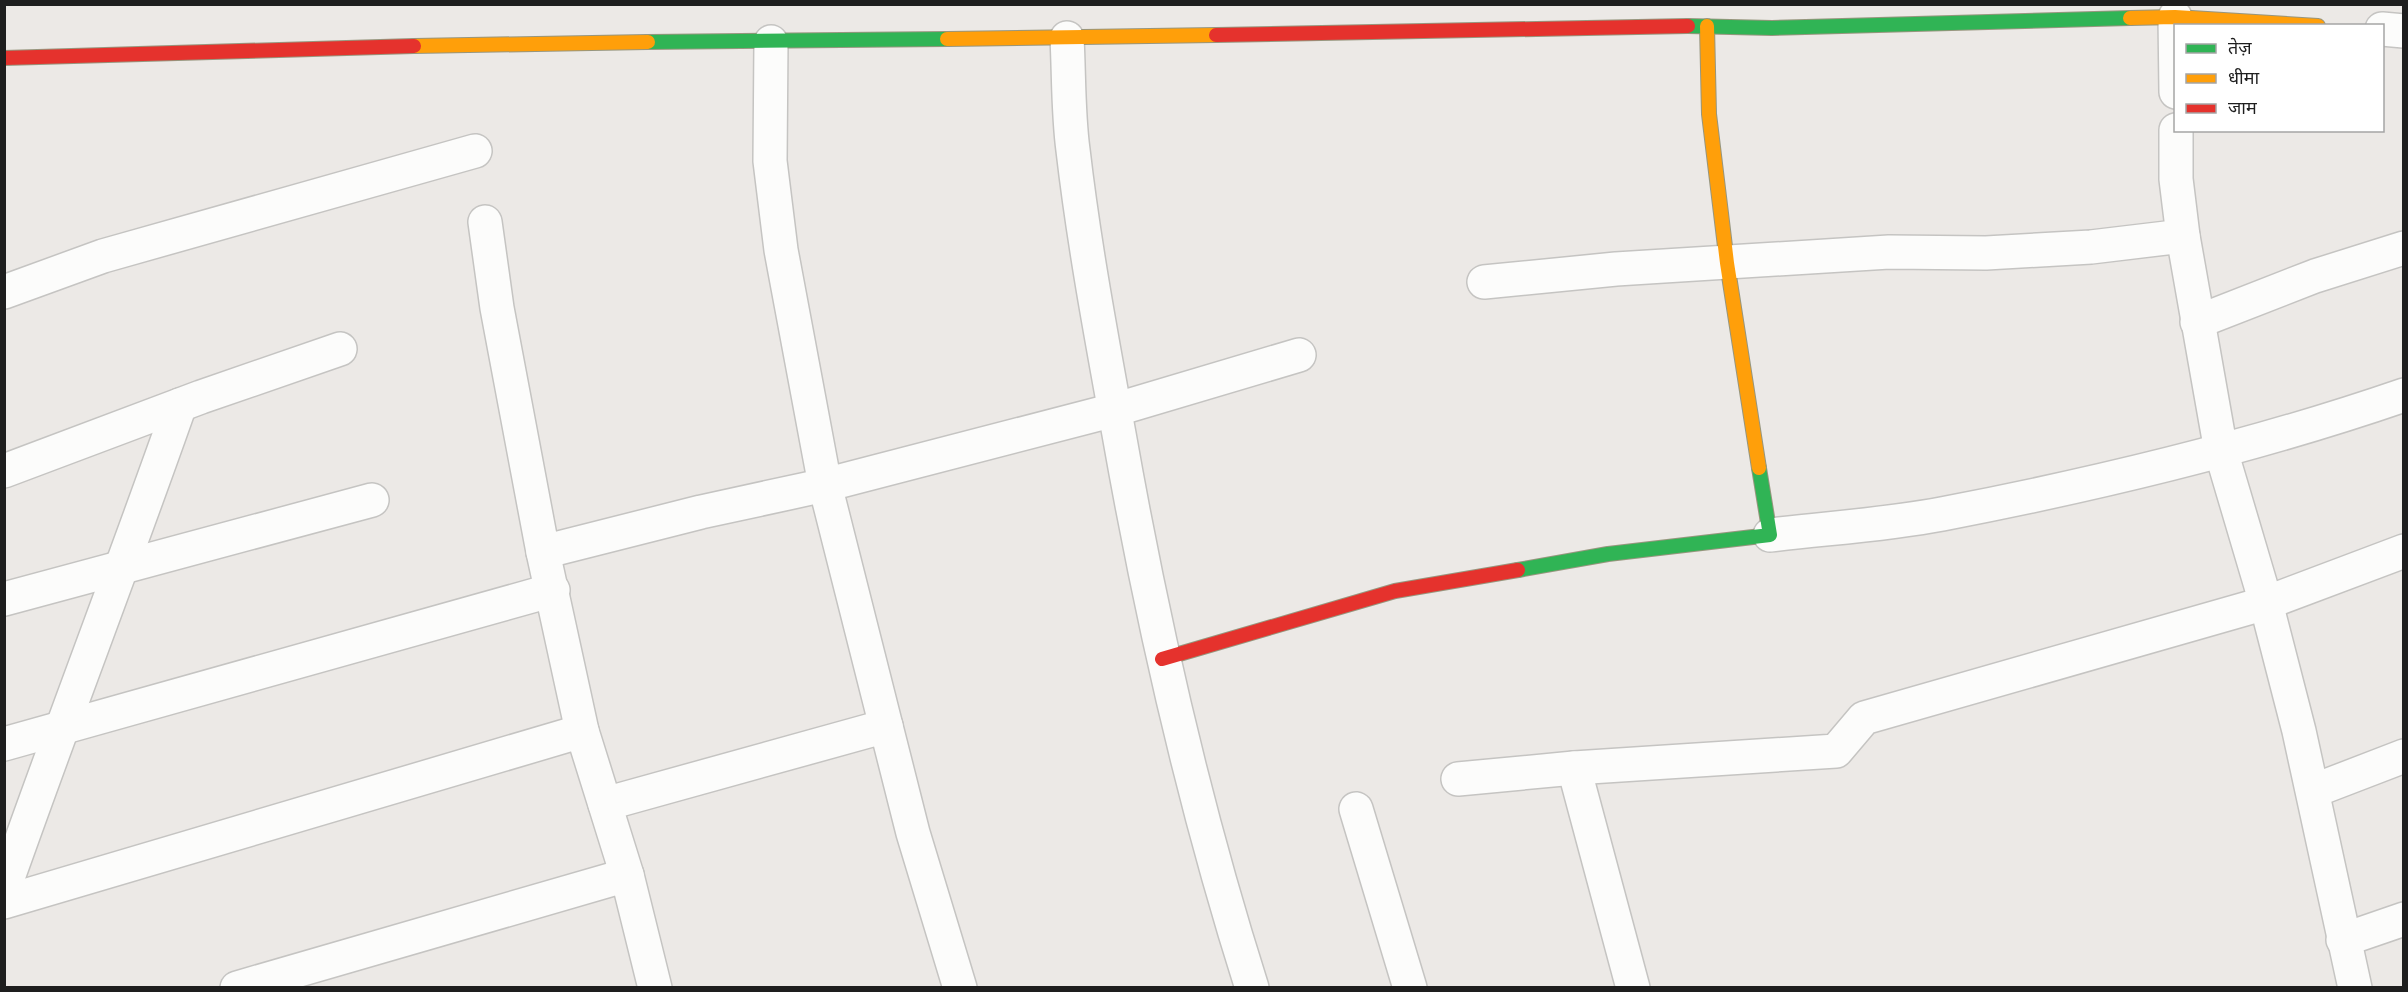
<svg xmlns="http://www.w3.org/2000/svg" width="2408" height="992" font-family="Inter,'Noto Sans Devanagari',sans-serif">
	<rect width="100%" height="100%" fill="#ece9e6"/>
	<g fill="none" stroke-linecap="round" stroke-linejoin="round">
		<defs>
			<g id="street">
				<polyline points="2175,17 2176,92"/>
				<polyline points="2382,29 2404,31"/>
				<path d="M1067 38C1069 75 1068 113 1073 150 1084 245 1102 340 1119 434 1152 621 1194 806 1252 988"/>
				<polyline points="771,42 770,161 781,250 825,485 913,833 960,988"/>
				<polyline points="2176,130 2176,179 2183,236 2221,451 2266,603 2299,731 2355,988"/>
				<polyline points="485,222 497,308 543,552 582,731 627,875 655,988"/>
				<polyline points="1484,282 1616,269 1889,252 1986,253 2091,247 2183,236"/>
				<polyline points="4,292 103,256 475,151"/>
				<polyline points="2197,322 2315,276 2404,248"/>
				<polyline points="4,471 201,397 340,349"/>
				<path d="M1770 535C1827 528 1885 525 1942 514 2098 484 2253 447 2404 395"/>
				<polyline points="543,552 701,512 825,485 1114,410 1299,355"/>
				<polyline points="4,599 372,500"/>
				<polyline points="4,744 553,590"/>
				<polyline points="1574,768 1633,988"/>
				<polyline points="1458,779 1574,768 1836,751 1864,718 2266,603 2404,551"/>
				<polyline points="2313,791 2404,756"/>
				<polyline points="605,804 886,726"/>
				<polyline points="1356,809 1410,988"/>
				<path d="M4 889C61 727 123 567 180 405"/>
				<polyline points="4,902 582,731"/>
				<polyline points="2343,940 2404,919"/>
				<polyline points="237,988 627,875"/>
			</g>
			<g id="fast">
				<polyline points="1688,26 1772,28 2130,18"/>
				<polyline points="648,42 947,39"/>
				<polyline points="1518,570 1608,554 1770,535 1759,468"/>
			</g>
			<g id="slow">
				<polyline points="2130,18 2175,17 2318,26"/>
				<polyline points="1707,26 1709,114 1727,263 1759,468"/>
				<polyline points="947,39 1216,35"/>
				<polyline points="414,46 648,42"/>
			</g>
			<g id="jam">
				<polyline points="1216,35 1688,26"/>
				<polyline points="4,58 414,46"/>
				<polyline points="1162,659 1395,591 1518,570"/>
			</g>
		</defs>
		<use href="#street" stroke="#c5c4c2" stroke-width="36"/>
		<use href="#fast" stroke="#97967e" stroke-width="16"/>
		<use href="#slow" stroke="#97967e" stroke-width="16"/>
		<use href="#jam" stroke="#97967e" stroke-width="16"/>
		<use href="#street" stroke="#fcfcfb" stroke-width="33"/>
		<use href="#fast" stroke="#30b455" stroke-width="14"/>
		<use href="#slow" stroke="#ff9f0a" stroke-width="14"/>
		<use href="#jam" stroke="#e5322d" stroke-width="14"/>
	</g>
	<rect width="2408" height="992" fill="none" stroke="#1e1e1e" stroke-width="12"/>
	<rect x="2174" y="24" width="210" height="108" fill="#ffffff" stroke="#a5a5a5" stroke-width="1.5"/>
	<rect x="2186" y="44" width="30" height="9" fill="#30b455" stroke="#a5a5a5" stroke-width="1.5"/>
	<text x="2228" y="54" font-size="18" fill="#1e1e1e">तेज़</text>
	<rect x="2186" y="74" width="30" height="9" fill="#ff9f0a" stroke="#a5a5a5" stroke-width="1.5"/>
	<text x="2228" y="84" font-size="18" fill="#1e1e1e">धीमा</text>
	<rect x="2186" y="104" width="30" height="9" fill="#e5322d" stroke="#a5a5a5" stroke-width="1.5"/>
	<text x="2228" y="114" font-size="18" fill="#1e1e1e">जाम</text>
</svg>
